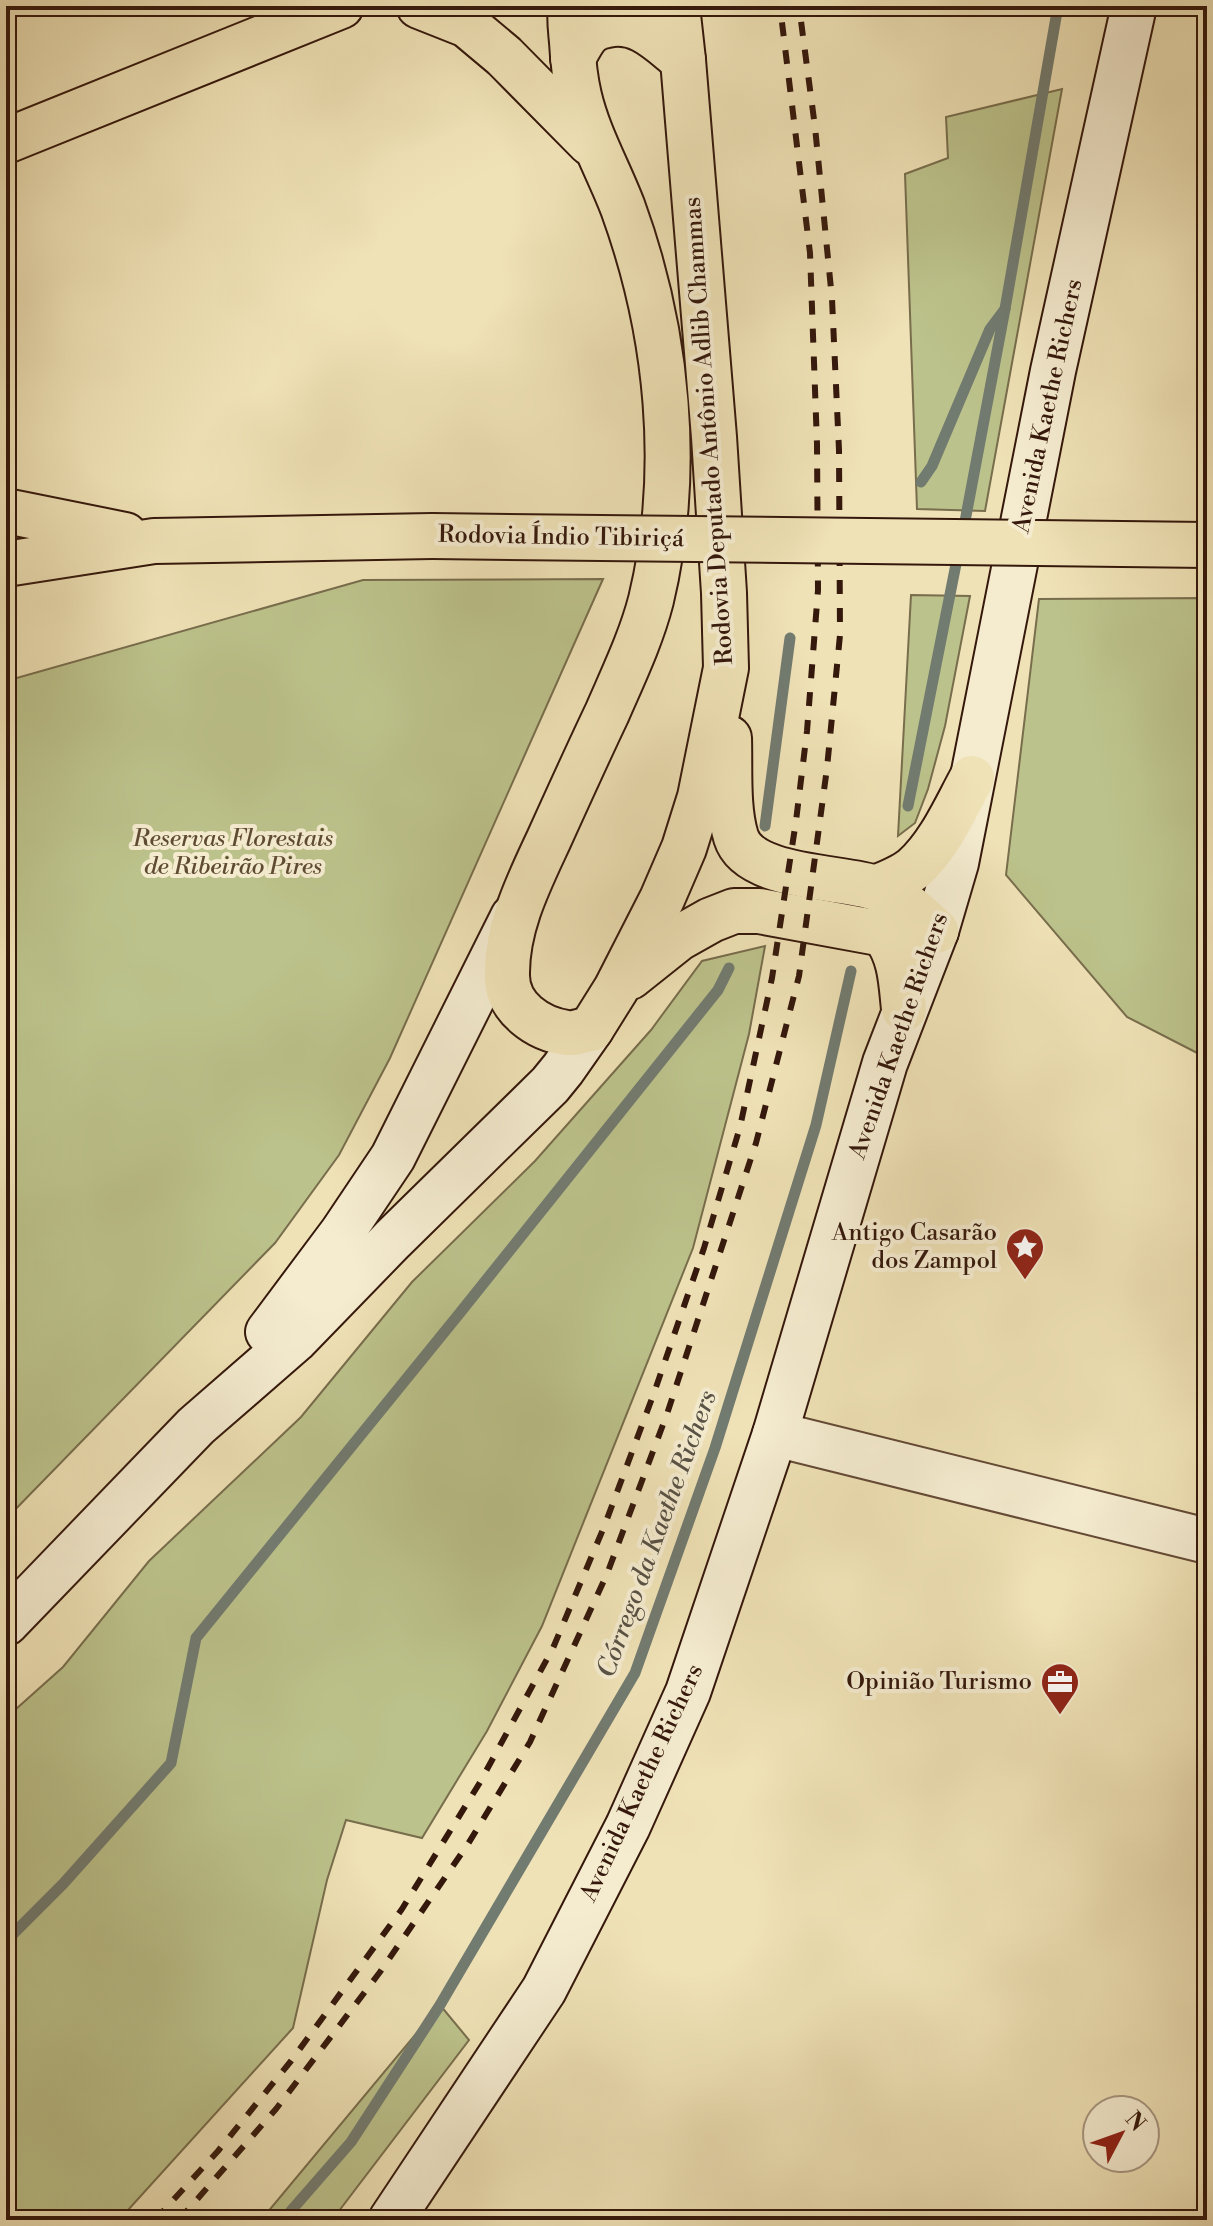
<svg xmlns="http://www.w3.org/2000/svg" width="1213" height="2226" font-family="'Libre Bodoni',serif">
	<rect width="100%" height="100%" fill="#efe2b6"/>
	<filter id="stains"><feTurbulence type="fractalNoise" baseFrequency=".0025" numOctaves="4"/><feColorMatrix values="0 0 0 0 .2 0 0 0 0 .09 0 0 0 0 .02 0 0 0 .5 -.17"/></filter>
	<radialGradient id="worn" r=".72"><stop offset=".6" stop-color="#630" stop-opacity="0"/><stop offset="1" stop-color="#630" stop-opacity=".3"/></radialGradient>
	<g fill="#bcc28b" stroke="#786d4c" stroke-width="2">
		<polygon points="1062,89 985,511 917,509 905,174 948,158 946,117"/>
		<polygon points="603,579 390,1058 339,1155 275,1243 6,1519 6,681 363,580"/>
		<polygon points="911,595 970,596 945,726 928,789 915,823 898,836"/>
		<polygon points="1207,598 1207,1058 1127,1017 1006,875 1039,599"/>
		<polygon points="765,946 749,1034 693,1248 542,1626 487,1731 422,1838 346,1820 327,1880 293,2028 119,2220 6,2220 6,1718 63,1667 149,1561 301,1417 412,1282 535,1161 651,1030 702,961"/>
		<polygon points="440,2005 469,2040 332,2220 261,2220"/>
	</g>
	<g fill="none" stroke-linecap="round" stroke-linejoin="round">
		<g stroke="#727b70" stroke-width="11">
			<polyline points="921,482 932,466 990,329 1005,309 1058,6"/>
			<polyline points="963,532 1005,309"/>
			<polyline points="908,806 959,549"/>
			<polyline points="765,826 790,638"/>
			<polyline points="6,1941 63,1884 171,1763 196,1638 459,1314 718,990 729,968"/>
			<polyline points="283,2220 351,2142 440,2005 635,1673 715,1448 816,1125 851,971"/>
		</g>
		<defs>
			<polyline id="street" points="775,1434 1207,1541"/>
			<g id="secondary">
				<polyline points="268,1332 342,1233 393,1157 513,917"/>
				<polyline points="6,1623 196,1426 295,1340 392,1240 550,1085 563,1069 591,1029"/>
				<polyline points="391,2220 544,1990 628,1826 688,1692 775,1434 885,1063 936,931 956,863 1053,371 1134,6"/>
			</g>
			<g id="highway">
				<polyline points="419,6 467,25 504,56 590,143"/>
				<path d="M571 6C569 18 571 30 572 42 573 60 575 79 579 96 588 135 609 171 623 208 668 332 682 471 651 600 641 639 623 676 607 713 587 755 568 797 549 839 529 882 506 927 507 976 507 1008 538 1029 567 1033 575 1034 583 1030 591 1029L616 989 662 899 684 848 700 797 726 668 724 593 714 437 683 60 677 6"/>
				<path d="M573 58C578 49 583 38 590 32 595 28 601 26 607 25 639 18 660 42 683 60"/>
				<polyline points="6,141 341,6"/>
				<polyline points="6,511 125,535"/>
				<polyline points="6,564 154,541 432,536"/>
				<path d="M729 738C730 768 727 808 736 837 749 879 840 876 876 888 900 897 918 914 936 931"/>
				<path d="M875 888C888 883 903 877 914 868 940 845 956 807 972 778"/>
				<path d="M884 934C901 958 901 981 904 1009"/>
				<polyline points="630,977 679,938 711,920 734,911 759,911 884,934 936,931"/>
			</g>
		</defs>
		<use href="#street" stroke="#644a36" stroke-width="48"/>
		<use href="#secondary" stroke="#35180c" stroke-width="48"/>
		<use href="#highway" stroke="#35180c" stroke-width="48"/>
		<use href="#street" stroke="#f5ecd0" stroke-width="44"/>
		<use href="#secondary" stroke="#f5ecd0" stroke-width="44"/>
		<use href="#highway" stroke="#efe2b6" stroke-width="44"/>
		<g stroke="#35180c" stroke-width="6" stroke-dasharray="14 14" stroke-linecap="butt">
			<polyline points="155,2220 218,2151 291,2061 402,1909 479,1784 553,1648 604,1527 654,1393 704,1248 740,1127 772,978 796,821 807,731 818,590 817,444 810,253 780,6"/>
			<polyline points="179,2220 276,2109 380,1972 468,1844 530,1742 607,1574 667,1414 756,1143 799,976 827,768 840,635 839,450 832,299 815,127 799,6"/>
		</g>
		<defs>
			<polyline id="highway-bridge" points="432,536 1207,545"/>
		</defs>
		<use href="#highway-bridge" stroke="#35180c" stroke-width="48" stroke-linecap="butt"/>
		<use href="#highway-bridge" stroke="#efe2b6" stroke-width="44"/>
	</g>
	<defs>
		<symbol id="sight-pin" viewBox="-11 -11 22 30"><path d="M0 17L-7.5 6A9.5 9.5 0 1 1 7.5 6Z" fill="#8f2418" stroke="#f5ecd0"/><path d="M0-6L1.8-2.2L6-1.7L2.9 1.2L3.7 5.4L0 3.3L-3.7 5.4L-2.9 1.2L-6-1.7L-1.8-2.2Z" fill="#fff"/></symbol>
		<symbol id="office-pin" viewBox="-11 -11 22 30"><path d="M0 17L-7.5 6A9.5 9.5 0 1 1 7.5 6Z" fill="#8f2418" stroke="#f5ecd0"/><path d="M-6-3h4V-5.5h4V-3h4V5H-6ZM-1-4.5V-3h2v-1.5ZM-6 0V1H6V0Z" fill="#fff"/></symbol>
	</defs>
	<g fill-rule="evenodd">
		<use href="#sight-pin" x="1003" y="1225" width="44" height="60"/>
		<use href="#office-pin" x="1038" y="1660" width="44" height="60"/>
	</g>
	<g text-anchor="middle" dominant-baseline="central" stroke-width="8" stroke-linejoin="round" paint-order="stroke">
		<g font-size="24" fill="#35180c" stroke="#f5ecd0">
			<text transform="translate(1048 406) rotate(-78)">Avenida Kaethe Richers</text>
			<text transform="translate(709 431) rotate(-94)">Rodovia Deputado Antônio Adlib Chammas</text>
			<text transform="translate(561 537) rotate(1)">Rodovia Índio Tibiriçá</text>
			<text transform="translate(899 1036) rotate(-71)">Avenida Kaethe Richers</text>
			<text transform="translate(642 1783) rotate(-65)">Avenida Kaethe Richers</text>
		</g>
		<g font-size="24" font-style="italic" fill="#5e4b32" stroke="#f5ecd0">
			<text x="233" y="839">Reservas Florestais<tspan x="233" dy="28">de Ribeirão Pires</tspan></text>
		</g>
		<g font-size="24" fill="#35180c" stroke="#f5ecd0" text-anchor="end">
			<text x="997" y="1233">Antigo Casarão<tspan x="997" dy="28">dos Zampol</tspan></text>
			<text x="1032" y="1682">Opinião Turismo</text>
		</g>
		<g font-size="26" font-style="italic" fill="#585246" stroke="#f5ecd0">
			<text transform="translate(657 1534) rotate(-70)">Córrego da Kaethe Richers</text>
		</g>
	</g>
	<rect width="1213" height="2226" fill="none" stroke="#efe2b6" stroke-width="32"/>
	<rect x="8" y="8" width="1197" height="2210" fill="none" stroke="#35180c" stroke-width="4"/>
	<rect x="16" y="16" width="1181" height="2194" fill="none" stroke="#35180c" stroke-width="2"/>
	<g transform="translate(1121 2134) rotate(49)"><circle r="38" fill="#f5ecd0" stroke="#a89782" stroke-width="2"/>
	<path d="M0-6L14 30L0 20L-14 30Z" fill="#8f2418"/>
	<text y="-12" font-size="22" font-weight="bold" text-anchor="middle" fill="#35180c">N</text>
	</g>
	<rect width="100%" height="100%" filter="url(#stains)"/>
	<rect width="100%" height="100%" fill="url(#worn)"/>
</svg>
